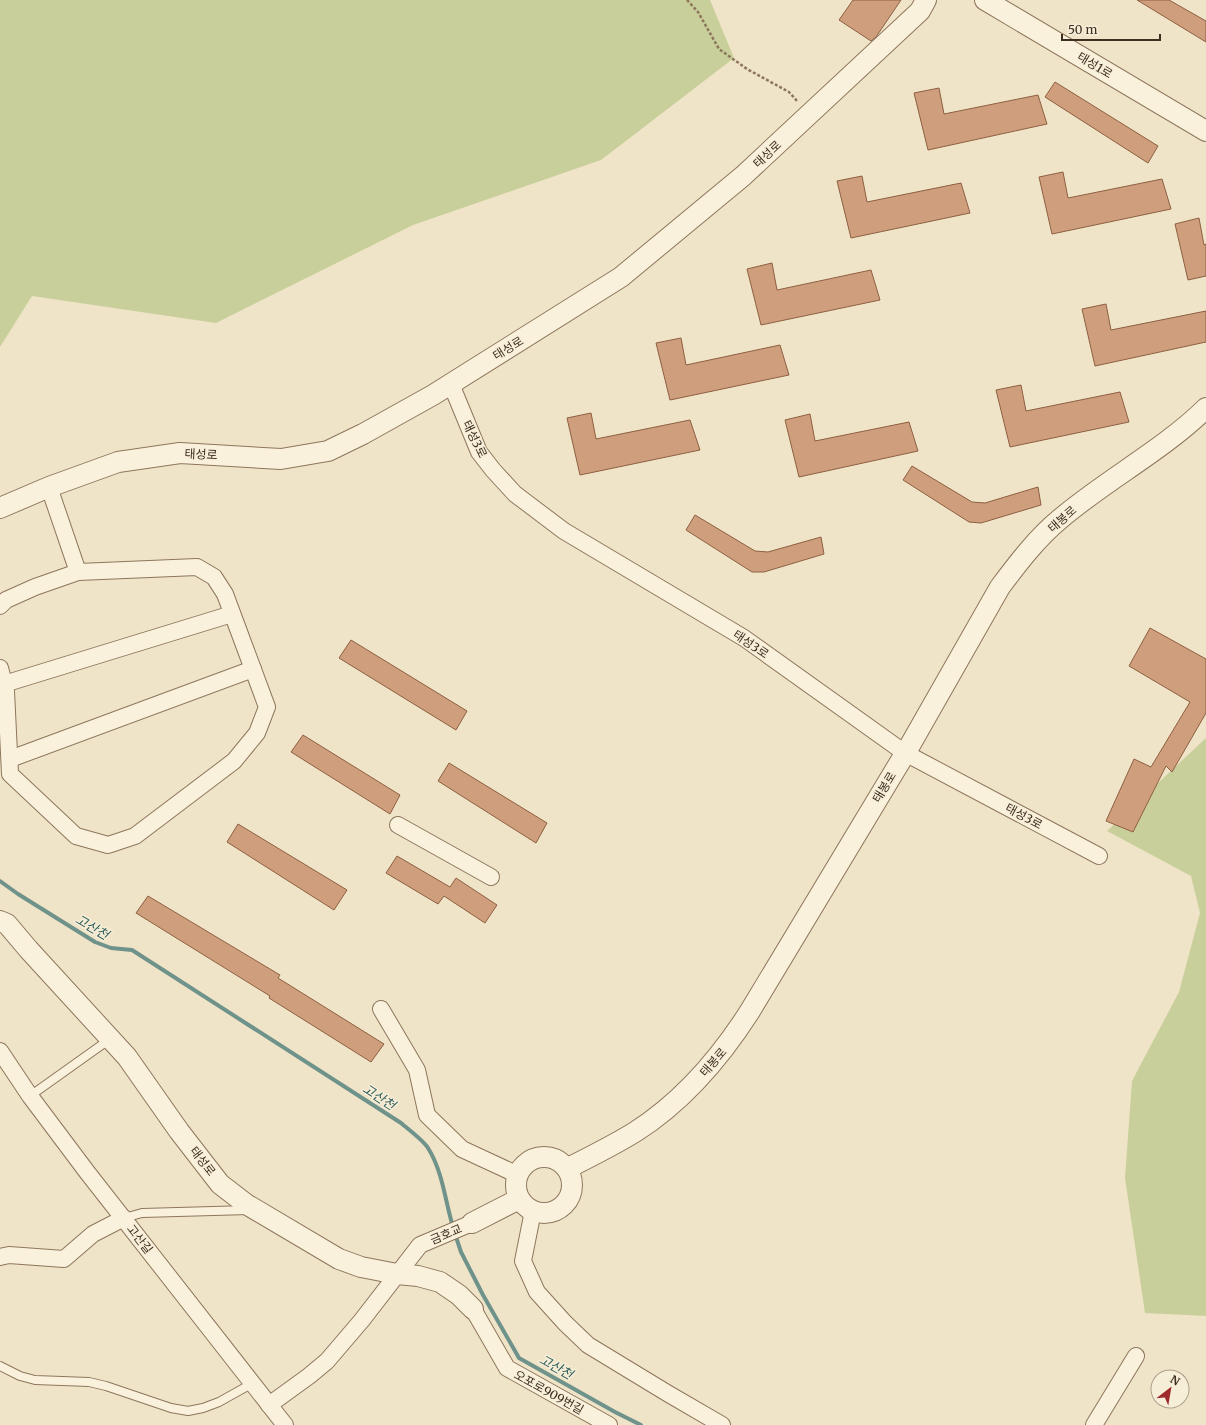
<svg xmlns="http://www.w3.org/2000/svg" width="1206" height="1425" font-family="Merriweather,'Noto Sans KR',serif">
	<rect width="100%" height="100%" fill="#f0e4c8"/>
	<g fill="#c9cf9b">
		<polygon points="0,0 710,0 734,58 601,160 413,225 216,323 32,296 0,347"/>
		<polygon points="1206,738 1206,1316 1145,1313 1125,1178 1132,1081 1179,992 1200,913 1191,876 1107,831"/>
	</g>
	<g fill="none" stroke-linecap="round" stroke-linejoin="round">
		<g stroke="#6f938a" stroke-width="4">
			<path d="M0 881 18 894 95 942 111 948 132 950 401 1123C409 1130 423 1140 428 1148 443 1172 445 1201 453 1227"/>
			<polyline points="455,1234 461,1252 483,1295 519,1358 615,1412 641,1425"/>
		</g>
	</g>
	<g fill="#cf9f7d" stroke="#8d5f41">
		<polygon points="853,0 901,0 876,37 871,41 839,20"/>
		<polygon points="1137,0 1169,0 1206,21 1206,42"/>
		<polygon points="1055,82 1158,146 1148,163 1045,97"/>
		<polygon points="939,88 944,114 1038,95 1047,124 928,150 914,93"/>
		<polygon points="1063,172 1068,198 1162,179 1171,209 1052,234 1039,177"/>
		<polygon points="862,176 867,202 961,183 970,213 851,238 837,181"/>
		<polygon points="1199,218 1204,245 1206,244 1206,276 1188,280 1175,224"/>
		<polygon points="772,263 777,290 871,270 880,300 761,325 747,269"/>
		<polygon points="1106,304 1111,330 1206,311 1206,342 1095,366 1082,309"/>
		<polygon points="681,338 686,365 780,345 789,375 670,400 656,343"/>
		<polygon points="1021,385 1026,411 1120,392 1129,422 1010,447 996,390"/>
		<polygon points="591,413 596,439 690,420 700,450 580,475 567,418"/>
		<polygon points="810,414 815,441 909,422 918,451 799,477 785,420"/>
		<polygon points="912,466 972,502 985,503 1038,487 1041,505 981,523 969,522 903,480"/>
		<polygon points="695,515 755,551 768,552 821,537 824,554 764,572 752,572 686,530"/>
		<polygon points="1150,628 1206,659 1206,713 1172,772 1166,766 1133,832 1106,821 1134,759 1151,767 1190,702 1129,666"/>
		<polygon points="351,640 467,711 456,730 339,658"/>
		<polygon points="303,735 400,795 390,814 291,752"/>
		<polygon points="449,763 547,823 536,843 438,781"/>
		<polygon points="238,824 347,890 334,910 227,842"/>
		<polygon points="397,856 450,887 456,878 497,905 485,923 444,896 438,904 386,873"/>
		<polygon points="148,896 280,975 278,978 384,1044 371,1062 269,998 270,996 136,913"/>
	</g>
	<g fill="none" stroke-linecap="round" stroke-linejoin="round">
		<defs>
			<g id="service">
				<polyline points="30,1096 110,1039"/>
				<polyline points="124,1218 142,1213 249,1210"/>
				<polyline points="0,1366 20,1376 35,1380 89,1382 106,1386 171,1408 188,1411 203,1408 219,1402 253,1383"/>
			</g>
			<g id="minor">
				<polyline points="451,384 479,452 493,470 515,494 564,531 744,638 905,753 1099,856"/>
				<polyline points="49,487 78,572"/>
				<polyline points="0,606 6,600 35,587 78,572 197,567 214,577 225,594 267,707 257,733 234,761 135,836 108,845 76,836 10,774 6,691 0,668"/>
				<polyline points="4,684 232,614"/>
				<polyline points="10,759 253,669"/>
				<polyline points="398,825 491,877"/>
				<polyline points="381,1009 417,1070 427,1115 462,1149 518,1175"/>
				<polyline points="0,1051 30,1096 87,1172 285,1425"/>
				<polyline points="533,1211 523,1261 537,1292 565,1323 588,1345 667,1393 722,1425"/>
				<polyline points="0,1257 9,1255 64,1259 93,1234 124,1218"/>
				<polyline points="473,1309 507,1368 609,1425"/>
				<polyline points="269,1405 309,1376 327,1361 362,1320 420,1245 472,1223"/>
				<polyline points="1094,1425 1136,1356"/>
			</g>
			<g id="tertiary">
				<polyline points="985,0 1206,131"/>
				<polyline points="0,508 49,487 118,462 180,453 281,459 328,451 363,434 433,395 621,277 743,176 920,11 926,0"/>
				<polyline points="0,921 7,924 29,950 127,1057 179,1131 220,1184 246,1204 339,1259 361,1267 397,1274 418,1276 440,1282 459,1295 473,1309"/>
				<circle cx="544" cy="1185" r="28"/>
				<path d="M568 1168C590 1157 614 1145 635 1132 682 1102 720 1058 750 1011L909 747 1000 587C1018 563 1037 538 1060 519 1107 479 1162 451 1206 408"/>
				<polyline points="472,1223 519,1199"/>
			</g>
		</defs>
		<use href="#service" stroke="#8d765c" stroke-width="10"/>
		<use href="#minor" stroke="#8d765c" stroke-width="18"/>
		<use href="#tertiary" stroke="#8d765c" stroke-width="22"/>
		<polyline stroke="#8d765c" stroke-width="2.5" stroke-dasharray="3 2" stroke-linecap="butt" points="687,0 698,12 719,49 747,69 789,92 798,102"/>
		<use href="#service" stroke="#faf1dc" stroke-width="8"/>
		<use href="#minor" stroke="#faf1dc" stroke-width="16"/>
		<use href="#tertiary" stroke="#faf1dc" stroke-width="20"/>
	</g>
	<g text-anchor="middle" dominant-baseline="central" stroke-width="3" stroke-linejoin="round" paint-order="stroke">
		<g font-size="12" fill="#3d2e20" stroke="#f7eed8">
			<text transform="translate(1095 65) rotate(31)">태성1로</text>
			<text transform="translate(767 154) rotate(-43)">태성로</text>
			<text transform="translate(508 348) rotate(-32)">태성로</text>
			<text transform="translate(475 439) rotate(64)">태성3로</text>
			<text transform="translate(201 454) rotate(3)">태성로</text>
			<text transform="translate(1062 519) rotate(-41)">태봉로</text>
			<text transform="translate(751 644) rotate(34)">태성3로</text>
			<text transform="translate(884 787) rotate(-59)">태봉로</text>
			<text transform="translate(1024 816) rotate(28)">태성3로</text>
			<text transform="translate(713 1062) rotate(-49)">태봉로</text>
			<text transform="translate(203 1161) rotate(52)">태성로</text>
			<text transform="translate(446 1234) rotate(-23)">금호교</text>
			<text transform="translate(140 1239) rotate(52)">고산길</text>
			<text transform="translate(549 1392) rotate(29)">오포로909번길</text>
		</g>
		<g font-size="13" font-style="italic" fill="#2f5d5a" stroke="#f7eed8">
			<text transform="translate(92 927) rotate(30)">고산천</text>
			<text transform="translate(379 1097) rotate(33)">고산천</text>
			<text transform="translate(556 1367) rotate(29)">고산천</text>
		</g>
	</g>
	<g transform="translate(1170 1389) rotate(31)"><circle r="19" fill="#f7eed8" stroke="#ada18e"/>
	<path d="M0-3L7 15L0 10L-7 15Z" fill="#9e2a2b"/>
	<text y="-6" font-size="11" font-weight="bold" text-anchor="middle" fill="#3d2e20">N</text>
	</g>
	<path d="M1062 34v6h98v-6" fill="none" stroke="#3d2e20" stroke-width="2"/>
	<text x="1068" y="34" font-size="12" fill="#3d2e20" stroke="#f7eed8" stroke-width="3" paint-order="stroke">50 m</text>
</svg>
